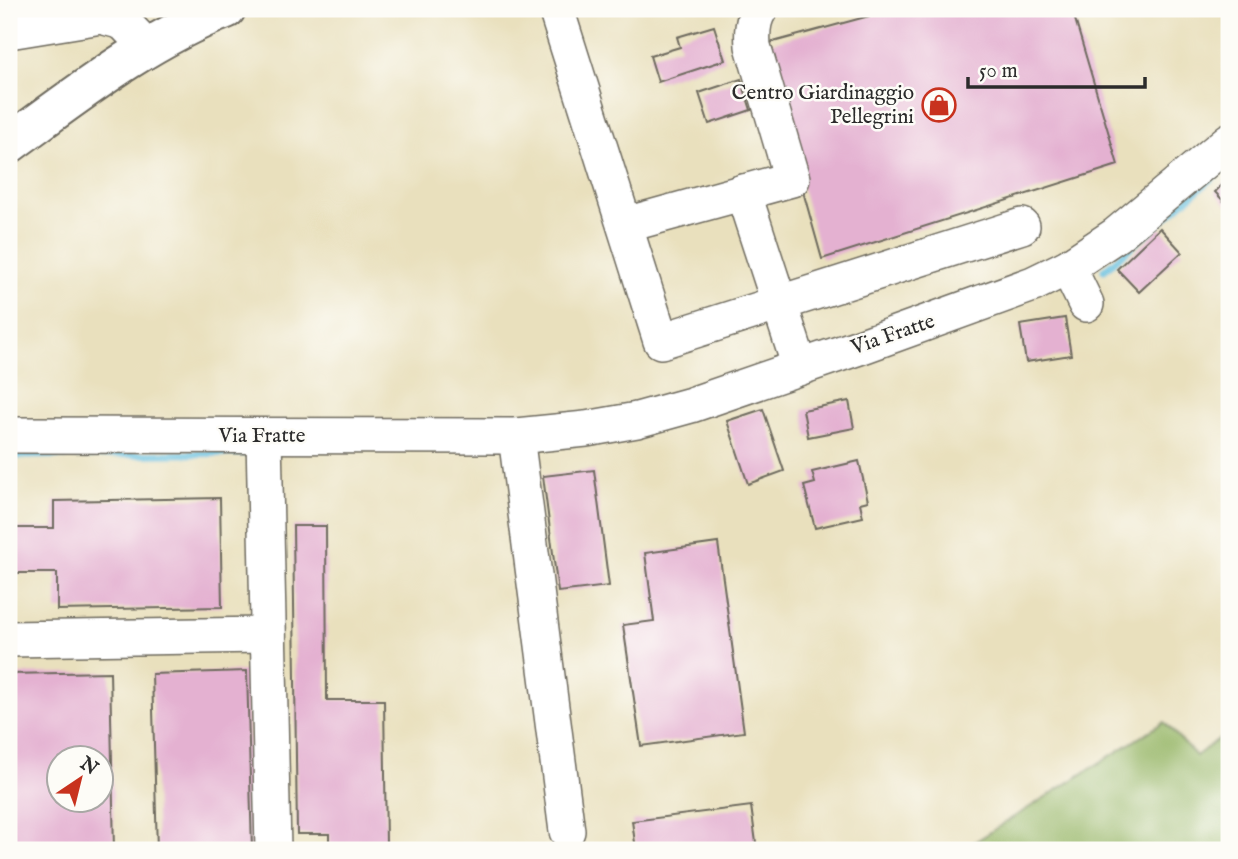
<svg xmlns="http://www.w3.org/2000/svg" width="1238" height="859" font-family="'IM FELL English',serif">
	<rect width="100%" height="100%" fill="#fdfcf7"/>
	<filter id="ink" filterUnits="userSpaceOnUse"><feTurbulence type="fractalNoise" baseFrequency=".0143" numOctaves="2"/><feDisplacementMap in="SourceGraphic" scale="14" xChannelSelector="R" yChannelSelector="G"/><feConvolveMatrix kernelMatrix="1 2 1 2 8 2 1 2 1" color-interpolation-filters="sRGB"/></filter>
	<filter id="wash" filterUnits="userSpaceOnUse"><feTurbulence type="fractalNoise" baseFrequency=".00686" numOctaves="4" result="noise"/><feDisplacementMap in="SourceGraphic" scale="28" xChannelSelector="R" yChannelSelector="G"/><feGaussianBlur stdDeviation="1.57" result="paint"/><feColorMatrix in="noise" values="0 0 0 0 0 0 0 0 0 0 0 0 0 0 0 0 0 1.4 0 .05"/><feComposite in="paint" operator="in"/></filter>
	<g filter="url(#wash)">
		<rect width="100%" height="100%" fill="#e9e0bd"/>
		<polygon fill="#98b769" stroke="#62714a" stroke-width="2" points="1164,722 1196,756 1229,731 1229,850 962,850"/>
		<g fill="none" stroke-linecap="round" stroke-linejoin="round">
			<g stroke="#60bdde" stroke-width="7">
				<polyline points="1104,270 1226,166"/>
				<polyline points="9,456 257,453"/>
			</g>
		</g>
		<g id="blocks">
			<g fill="#e4b1d1" fill-rule="evenodd">
				<polygon points="895,9 1072,9 1118,165 822,259 762,45"/>
				<polygon points="714,26 725,60 658,82 650,56 680,47 677,37"/>
				<polygon points="741,79 751,110 709,124 699,93"/>
				<polygon points="1229,178 1229,207 1215,192"/>
				<polygon points="1160,228 1182,252 1139,292 1117,269"/>
				<polygon points="1065,318 1071,355 1026,362 1020,325"/>
				<polygon points="849,401 854,428 808,437 803,410"/>
				<polygon points="763,409 784,471 748,484 727,421"/>
				<polygon points="859,461 868,501 860,503 863,517 815,528 804,486 815,483 812,472"/>
				<polygon points="594,470 609,586 558,592 543,476"/>
				<polygon points="220,498 222,607 57,610 57,573 9,573 9,528 54,528 54,501"/>
				<polygon points="293,526 326,526 327,700 384,700 386,845 329,846 329,834 297,834"/>
				<polygon points="718,543 744,732 641,746 623,625 654,621 645,553"/>
				<polygon points="247,671 252,850 157,850 152,674"/>
				<path d="M110 672 114 850H9V674ZM60 758H102V800H60Z"/>
				<polygon points="751,806 757,850 636,850 632,821"/>
			</g>
		</g>
	</g>
	<g filter="url(#ink)">
		<use href="#blocks" fill-opacity="0" stroke="#6e6a5e" stroke-width="2"/>
		<g fill="none" stroke-linecap="round" stroke-linejoin="round">
			<defs>
				<g id="minor">
					<polyline points="556,9 661,341 1022,226"/>
					<polyline points="9,31 101,16 123,22 147,47"/>
					<polyline points="743,192 800,367"/>
					<path d="M625 225 792 179 753 46C752 33 752 20 760 9"/>
					<polyline points="1068,267 1086,304"/>
					<polyline points="9,435 516,436 586,429 637,420 691,405 865,345 1033,284 1068,267 1116,235 1229,141"/>
					<polyline points="516,436 567,831"/>
					<polyline points="264,437 273,850"/>
					<polyline points="9,639 268,635"/>
				</g>
				<path id="major" d="M9 144C78 94 146 40 226 9"/>
			</defs>
			<use href="#minor" stroke="#6e6a5e" stroke-width="38"/>
			<use href="#major" stroke="#6e6a5e" stroke-width="42"/>
			<use href="#minor" stroke="#fff" stroke-width="35"/>
			<use href="#major" stroke="#fff" stroke-width="38"/>
		</g>
	</g>
	<defs>
		<symbol id="shop-ring" viewBox="-11 -11 22 22"><circle r="9.5" fill="#fdfcf7" stroke="#c8321e" stroke-width="1.5"/><path d="M-5-2.5h2.3a2.7 3.5 0 0 1 5.4 0H5L5.5 6h-11ZM-1.5-2.5h3a1.5 2.3 0 0 0-3 0Z" fill="#c8321e"/></symbol>
	</defs>
	<g fill-rule="evenodd">
		<use href="#shop-ring" x="920" y="86" width="38" height="38"/>
	</g>
	<g text-anchor="middle" dominant-baseline="central" stroke-width="5" stroke-linejoin="round" paint-order="stroke">
		<g font-size="21" fill="#2b2b2b" stroke="#fdfcf7" text-anchor="end">
			<text x="914" y="93">Centro Giardinaggio<tspan x="914" dy="24">Pellegrini</tspan></text>
		</g>
		<g font-size="21" fill="#2b2b2b" stroke="#fdfcf7">
			<text transform="translate(893 335) rotate(-19)">Via Fratte</text>
			<text x="262" y="436">Via Fratte</text>
		</g>
	</g>
	<rect width="1238" height="859" fill="none" stroke="#fdfcf7" stroke-width="35"/>
	<g transform="translate(80 779) rotate(35)"><circle r="33" fill="#fdfcf7" stroke="#a9a8a5" stroke-width="2"/>
	<path d="M0-5L12 26L0 18L-12 26Z" fill="#c8321e"/>
	<text y="-10" font-size="19" font-weight="bold" text-anchor="middle" fill="#2b2b2b">N</text>
	</g>
	<path d="M968 77v10h177v-10" fill="none" stroke="#2b2b2b" stroke-width="3.5"/>
	<text x="979" y="77" font-size="21" fill="#2b2b2b" stroke="#fdfcf7" stroke-width="5" paint-order="stroke">50 m</text>
</svg>
